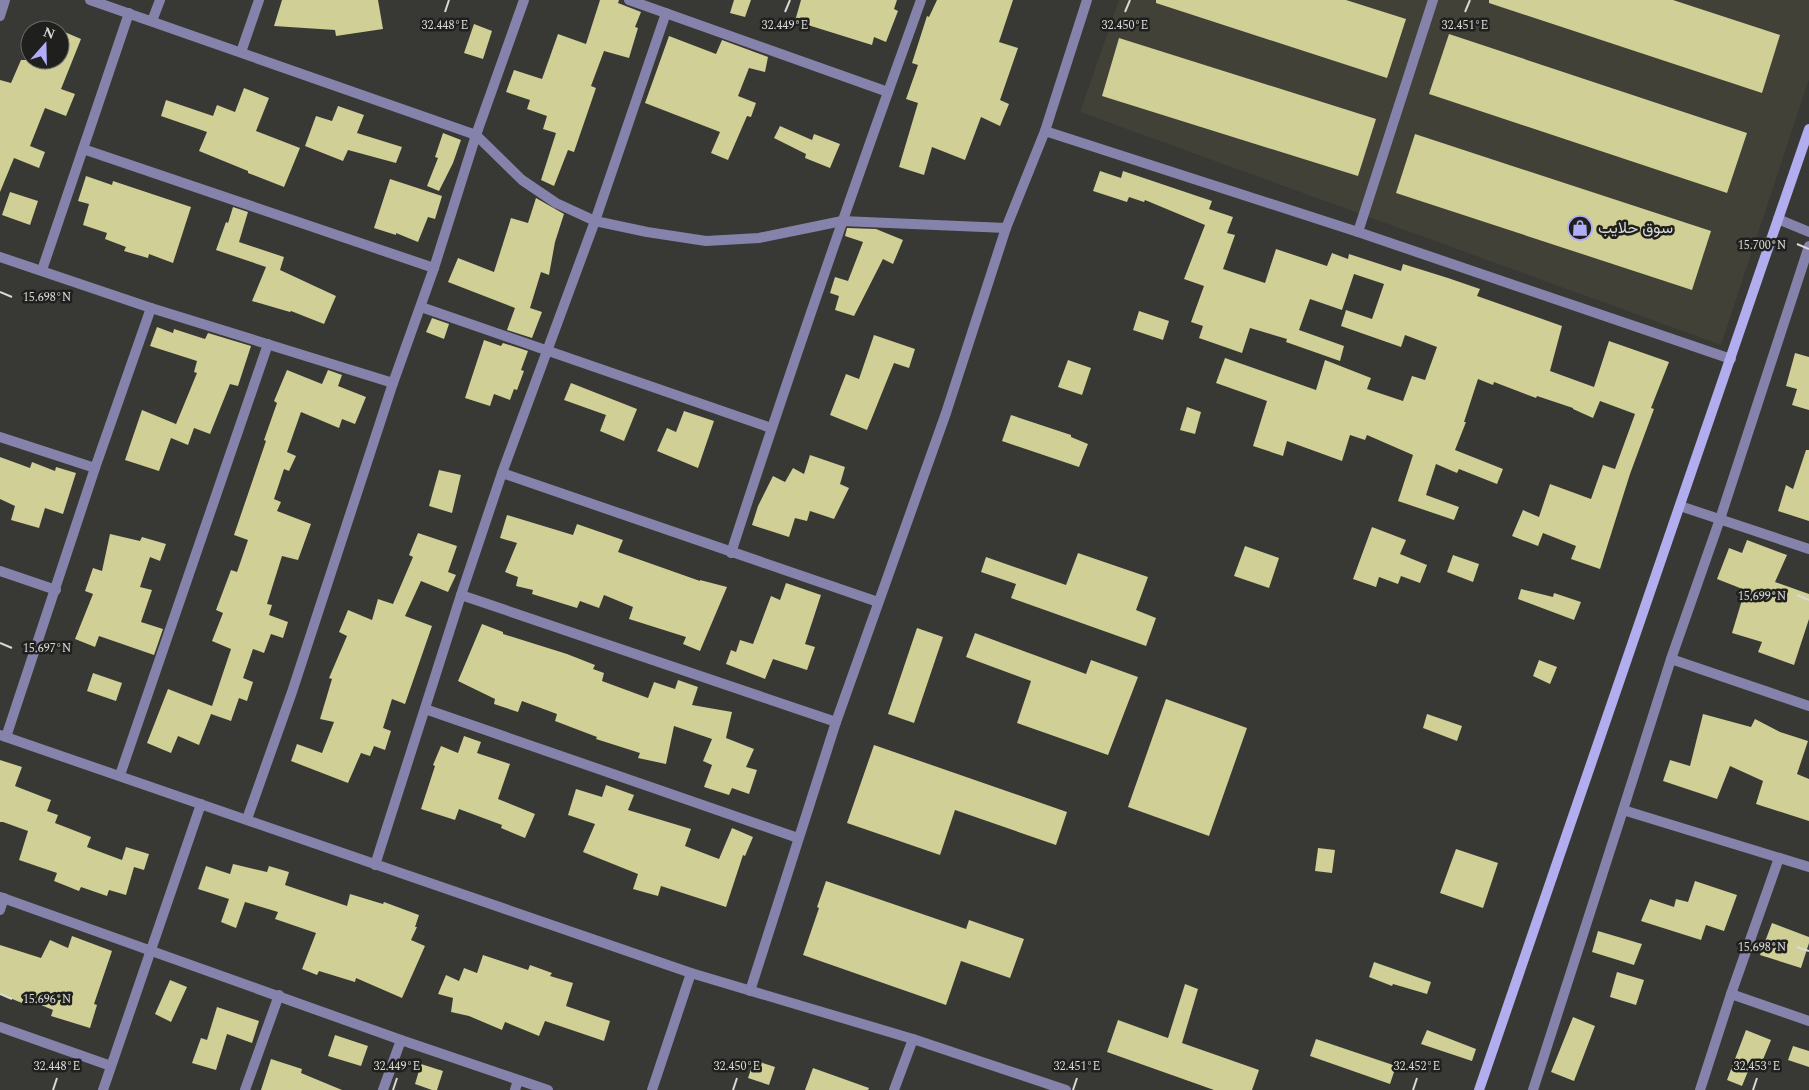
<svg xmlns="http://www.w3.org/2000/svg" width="1809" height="1090" font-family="Spectral,Vazirmatn,serif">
	<rect width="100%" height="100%" fill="#383834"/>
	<polygon fill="#414137" points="1119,0 1809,0 1809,79 1721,345 1080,112"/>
	<g fill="#d0cf95">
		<polygon points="282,0 378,0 383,29 336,36 335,30 274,26"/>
		<polygon points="600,0 619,0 618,3 641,12 635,27 638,28 629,58 604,51 591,86 596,88 574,152 568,150 554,186 541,180 556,133 543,129 547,116 527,109 530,100 506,92 514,70 542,79 558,34 586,44"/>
		<polygon points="734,0 751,0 745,17 730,13"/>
		<polygon points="801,0 897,0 894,9 898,11 886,42 874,37 872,45 795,21"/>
		<polygon points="937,0 1013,0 999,42 1018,48 1000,100 1009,104 1000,126 981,117 965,160 932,147 924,175 899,167 918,103 906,99 918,65 912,63 927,16 929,17"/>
		<polygon points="1156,0 1346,0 1406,19 1387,78 1156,3"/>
		<polygon points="1489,0 1673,0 1780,35 1762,93 1489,3"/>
		<polygon points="474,24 492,31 483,59 464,53"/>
		<polygon points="60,30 81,39 61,89 75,94 66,116 45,108 30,146 45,152 39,168 14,158 0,192 0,80 11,83 21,60 60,60"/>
		<polygon points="1449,34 1747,133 1727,193 1429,94"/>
		<polygon points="669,36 716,54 722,40 768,57 765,72 749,68 738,96 756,103 751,117 747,116 728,160 711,153 720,132 645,103"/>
		<polygon points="1119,38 1376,119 1358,176 1102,96"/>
		<polygon points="244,88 269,98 256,131 300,148 284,187 248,173 248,171 199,151 207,132 161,116 166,100 213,116 217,105 235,112"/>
		<polygon points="338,106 364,115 357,133 402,147 396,163 348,150 343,161 305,146 316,116 332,121"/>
		<polygon points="780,126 812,140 814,134 840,144 830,168 805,158 806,154 774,138"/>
		<polygon points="443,133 461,140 453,163 439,191 427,186 438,158 435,157"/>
		<polygon points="1415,134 1711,231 1692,290 1396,193"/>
		<polygon points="1100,171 1121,178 1123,171 1212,201 1209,209 1233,217 1227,233 1235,235 1223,269 1265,283 1276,249 1327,266 1332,253 1348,259 1349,254 1401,271 1403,264 1448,278 1480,289 1477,296 1562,326 1550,371 1594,387 1609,341 1669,362 1651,408 1654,409 1630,474 1600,569 1571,559 1576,546 1543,533 1538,546 1512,536 1523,510 1539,517 1550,484 1591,499 1603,465 1615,469 1635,414 1600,401 1593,418 1573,409 1573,408 1537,396 1536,398 1494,382 1493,385 1478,379 1464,422 1466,422 1455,450 1503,469 1497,484 1459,469 1457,473 1436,464 1426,495 1459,507 1454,520 1398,501 1413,455 1367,435 1365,440 1350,435 1342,461 1287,441 1283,456 1253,446 1267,401 1216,383 1225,358 1316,390 1325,360 1371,378 1367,389 1403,401 1412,376 1425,380 1437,347 1405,335 1401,347 1341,326 1346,310 1372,319 1384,284 1354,274 1342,310 1310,299 1299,330 1344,346 1340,361 1286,342 1287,339 1250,328 1242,353 1199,338 1203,326 1191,322 1204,286 1184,279 1205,225 1145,200 1144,202 1129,197 1127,202 1093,191"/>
		<polygon points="86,176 112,185 113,181 191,207 173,263 149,254 148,258 124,251 126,247 105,239 107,233 83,225 89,204 78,201"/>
		<polygon points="390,179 442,196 435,219 428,217 418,242 396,233 396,235 374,228"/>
		<polygon points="10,192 38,201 30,225 2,215"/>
		<polygon points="536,198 564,214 555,242 549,275 541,272 530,308 542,312 532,338 507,330 515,308 448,282 458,258 494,272 511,218 528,223"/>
		<polygon points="233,207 248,212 239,242 284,257 280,270 336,296 324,324 291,311 290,312 252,301 266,267 216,250 226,222 228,223"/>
		<polygon points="847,228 876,229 903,240 893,264 883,259 854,316 835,310 839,296 830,293 835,277 848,281 863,242 845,236"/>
		<polygon points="1139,311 1169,321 1163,340 1133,330"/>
		<polygon points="432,318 449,324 444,339 426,332"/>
		<polygon points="157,327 173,333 174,329 205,339 208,333 251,346 238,386 230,384 210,434 194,428 188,445 171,438 159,471 125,460 142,410 176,424 174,429 197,373 194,372 197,361 150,346"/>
		<polygon points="874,335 915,349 909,368 894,363 867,430 830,415 846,374 859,379"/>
		<polygon points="484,340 501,346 503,343 528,351 521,370 524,371 517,390 514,389 510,400 494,394 490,406 465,398"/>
		<polygon points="1795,353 1809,357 1809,410 1792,405 1797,389 1786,386"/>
		<polygon points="1068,360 1091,368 1082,395 1058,387"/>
		<polygon points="287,370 322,384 328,370 342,375 338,386 366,397 355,424 342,419 339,428 301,412 287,452 296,456 289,471 284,469 274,499 281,502 277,511 311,524 298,560 282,556 267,604 272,605 269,615 288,622 283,638 271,634 264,653 253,649 243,678 253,682 247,701 239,698 231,721 211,714 199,745 178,736 171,753 147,743 168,689 212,706 231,649 212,641 223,613 216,610 231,570 237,572 248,540 234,535 266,441 264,440 277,403 274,401"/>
		<polygon points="571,383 637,409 624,441 600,431 606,415 564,400"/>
		<polygon points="1187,407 1201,412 1195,434 1180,430"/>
		<polygon points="684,411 714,421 698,468 657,451 667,428 676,432"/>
		<polygon points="1011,415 1071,435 1071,437 1088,444 1079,467 1002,441"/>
		<polygon points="1806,450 1809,450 1809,521 1778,511 1786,485 1793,489"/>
		<polygon points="810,455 845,467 840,484 849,488 834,519 810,511 807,521 795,518 789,537 752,525 758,506 773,476 785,482 793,468 804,474"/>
		<polygon points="0,457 30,468 32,462 55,471 56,467 76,473 63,514 45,508 39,528 11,520 15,506 0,499"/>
		<polygon points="439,470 461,475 452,513 429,506"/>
		<polygon points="507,515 573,535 577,524 623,540 618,552 700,581 700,580 727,587 700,651 683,644 686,637 629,619 633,607 604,595 599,608 580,601 577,608 532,594 533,590 516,586 518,577 505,572 517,543 500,538"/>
		<polygon points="1372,527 1406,540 1400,554 1427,565 1420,583 1401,576 1398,584 1379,577 1376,587 1353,579"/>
		<polygon points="418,533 457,546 448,572 456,575 448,592 421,581 405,616 432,626 405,704 392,699 383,728 391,731 385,750 374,746 370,756 361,753 348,783 291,761 297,744 322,753 334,722 320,719 332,679 329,678 347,636 339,632 348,610 372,620 378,599 393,604 413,557 409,555"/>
		<polygon points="110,534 140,541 142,537 166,544 160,561 150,557 140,587 152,590 141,622 163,629 154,655 99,636 95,647 75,639 93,594 85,591 93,568 102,571"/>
		<polygon points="1747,540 1787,555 1775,582 1809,594 1809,619 1794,665 1758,652 1762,642 1732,633 1745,590 1717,579 1729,548 1742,553"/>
		<polygon points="1245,546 1279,558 1269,588 1234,576"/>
		<polygon points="1078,553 1148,577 1136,610 1156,618 1146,646 1011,598 1016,584 981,572 986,557 1066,585"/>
		<polygon points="1453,555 1479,564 1473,582 1447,572"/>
		<polygon points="786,583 821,595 805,644 815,647 807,670 773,659 765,679 726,664 731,650 736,652 740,640 753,644 771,596 780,600"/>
		<polygon points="1521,589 1553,597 1554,593 1581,602 1574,620 1518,599"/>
		<polygon points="482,624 503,632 503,634 567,654 595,665 593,669 604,673 602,681 648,698 654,682 675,689 678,680 698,687 692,705 732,712 726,738 754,749 746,767 757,770 749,794 732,788 729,795 704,787 712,765 703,761 712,739 674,726 666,764 638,758 640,753 596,739 597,737 555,721 557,714 522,701 518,712 494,704 495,699 458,681"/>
		<polygon points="917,628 943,637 914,723 888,714"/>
		<polygon points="975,633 1086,674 1091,660 1138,677 1108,755 1017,723 1031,681 966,657"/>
		<polygon points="1539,660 1557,667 1550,684 1533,676"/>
		<polygon points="93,673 122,683 116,701 87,691"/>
		<polygon points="1166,699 1247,728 1209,836 1128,807"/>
		<polygon points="1427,714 1462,726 1457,741 1423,728"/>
		<polygon points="1703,714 1751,727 1755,719 1780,732 1808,741 1797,774 1809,779 1809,821 1756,804 1763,781 1730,766 1717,799 1663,781 1670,760 1690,766"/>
		<polygon points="464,736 481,742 477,753 510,764 498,799 535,814 525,838 501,828 502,825 459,809 455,820 421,809 435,766 433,765 441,746 458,753"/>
		<polygon points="874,745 1067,812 1056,845 955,810 940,855 847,823"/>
		<polygon points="0,760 22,767 15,786 51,800 47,811 58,815 55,823 91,837 87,847 122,860 126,847 149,854 144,870 134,867 126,895 109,890 107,896 81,887 79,891 54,881 57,873 19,860 28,831 3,822 0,822"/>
		<polygon points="606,785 634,795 628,810 691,829 685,846 719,859 732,828 753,837 745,856 743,855 726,907 661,886 658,896 633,889 638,874 583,852 595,824 568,815 576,789 602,797"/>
		<polygon points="1318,848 1335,850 1332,873 1315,871"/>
		<polygon points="1456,849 1498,863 1483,908 1440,893"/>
		<polygon points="233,864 267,872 269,866 289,872 285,885 347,906 350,894 383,904 384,902 419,915 415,927 417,927 411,940 425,946 402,998 356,978 355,982 319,971 317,975 302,969 316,933 275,919 278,912 245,902 236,928 221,922 229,899 198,889 206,866 230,874"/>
		<polygon points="826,881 966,929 969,920 1024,939 1010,978 961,961 946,1005 803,955 819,908 817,907"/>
		<polygon points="1695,881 1737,895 1724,931 1706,925 1701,940 1641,921 1650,899 1674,907 1676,899 1688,902"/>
		<polygon points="1772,923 1809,937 1809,943 1801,968 1760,955"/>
		<polygon points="1598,931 1642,944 1634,965 1592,952"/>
		<polygon points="72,936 112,951 94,1004 97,1005 90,1028 51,1016 53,1010 24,998 22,1003 0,994 0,945 41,958 50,940 68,948"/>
		<polygon points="483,955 528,970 530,965 552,973 550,976 573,983 566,1006 610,1021 604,1041 545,1021 539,1036 505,1022 502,1030 469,1016 451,1012 453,998 438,994 446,975 459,981 464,968 477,973"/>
		<polygon points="1374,962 1431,982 1427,994 1393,984 1392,986 1369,977"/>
		<polygon points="1617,972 1644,980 1636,1005 1610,997"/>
		<polygon points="170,980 187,987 171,1022 155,1014"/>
		<polygon points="1185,984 1198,989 1182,1043 1259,1070 1252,1090 1214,1090 1107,1052 1118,1020 1168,1038"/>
		<polygon points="217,1007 259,1021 252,1043 227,1034 216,1070 192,1063 201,1038 207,1040"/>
		<polygon points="1573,1017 1595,1026 1574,1081 1551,1072"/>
		<polygon points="1427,1030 1476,1049 1472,1061 1421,1044"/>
		<polygon points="1746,1030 1771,1040 1762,1062 1753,1059 1742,1086 1727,1080"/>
		<polygon points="335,1035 368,1046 361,1066 328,1056"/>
		<polygon points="1316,1039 1396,1066 1390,1084 1310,1056"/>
		<polygon points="1793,1046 1809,1051 1809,1067 1788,1060"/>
		<polygon points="271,1059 302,1069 301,1073 342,1090 261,1090"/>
		<polygon points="754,1060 775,1067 769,1085 748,1078"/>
		<polygon points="421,1064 443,1071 437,1090 432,1090 415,1084"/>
		<polygon points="813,1068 869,1088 868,1090 805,1090"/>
	</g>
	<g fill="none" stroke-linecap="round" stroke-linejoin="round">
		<g stroke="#8583ac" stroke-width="10">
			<polyline points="90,0 476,135 522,180 556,203 595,221 647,232 706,241 759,238 842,221 1006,228"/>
			<polyline points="629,0 888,92"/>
			<polyline points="0,16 5,0"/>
			<polyline points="152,21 160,0"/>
			<polyline points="241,52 259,0"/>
			<polyline points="1045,131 1358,232 1731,359"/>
			<polyline points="83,149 434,268"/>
			<polyline points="1778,219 1809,232"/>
			<polyline points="1358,232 1433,0"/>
			<polyline points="0,257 151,308 393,383"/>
			<polyline points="42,270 129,13"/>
			<polyline points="421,307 771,428"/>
			<polyline points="0,437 95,468"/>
			<polyline points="502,473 878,602"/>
			<polyline points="1680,506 1809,549"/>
			<path d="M731 553C791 367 855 183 921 0"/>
			<polyline points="0,571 56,590"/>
			<polyline points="461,595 836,722"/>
			<polyline points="1671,659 1809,706"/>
			<polyline points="425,709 798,838"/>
			<polyline points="0,735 691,973 913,1039 1066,1090"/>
			<polyline points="6,737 95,468 151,308"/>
			<polyline points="120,775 268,344"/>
			<polyline points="1623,810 1671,659 1720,519 1809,246"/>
			<polyline points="247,819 292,692 393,383 434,268 476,135 524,0"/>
			<polyline points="375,865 461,595 502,473 595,221 666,13"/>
			<polyline points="0,897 401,1040 548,1090"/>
			<polyline points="0,910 4,898"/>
			<polyline points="750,991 836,722 946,413 1006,228 1045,131 1087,0"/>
			<polyline points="1731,994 1809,1021"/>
			<polyline points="0,1027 111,1066"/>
			<polyline points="103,1090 201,804"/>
			<polyline points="245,1090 279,995"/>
			<polyline points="383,1090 401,1040"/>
			<polyline points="515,1090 518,1080"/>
			<polyline points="652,1090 691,973"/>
			<polyline points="894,1090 913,1039"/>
			<polyline points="1533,1090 1623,810 1809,867"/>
			<polyline points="1700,1090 1731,994 1779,858"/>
		</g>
		<polyline stroke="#b1adee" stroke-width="10" points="1479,1090 1809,129"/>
	</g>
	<path fill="none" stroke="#d9d9d7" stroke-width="2" d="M445 12 449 0M785 12 790 0M1125 12 1130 0M1465 12 1470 0M1797 244 1809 249M0 292 12 297M1797 595 1809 600M0 643 12 648M1797 947 1809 951M0 994 12 999M53 1090 57 1078M393 1090 397 1078M733 1090 737 1078M1073 1090 1077 1078M1413 1090 1417 1078M1753 1090 1757 1078"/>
	<defs>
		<symbol id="shop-ring" viewBox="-11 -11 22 22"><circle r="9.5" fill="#1f1f1d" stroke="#b2adf9" stroke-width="1.5"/><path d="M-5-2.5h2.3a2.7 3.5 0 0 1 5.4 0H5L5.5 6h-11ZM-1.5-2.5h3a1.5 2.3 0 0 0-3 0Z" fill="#b2adf9"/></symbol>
	</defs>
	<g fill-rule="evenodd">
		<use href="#shop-ring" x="1566" y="214" width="28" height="28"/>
	</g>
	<g text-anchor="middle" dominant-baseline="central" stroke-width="5" stroke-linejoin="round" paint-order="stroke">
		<g font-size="16" fill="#d9d9d7" stroke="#1f1f1d" text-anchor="start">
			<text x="1598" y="228">سوق حلايب</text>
		</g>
	</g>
	<g font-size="12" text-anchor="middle" fill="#d9d9d7" stroke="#1f1f1d" stroke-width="5" stroke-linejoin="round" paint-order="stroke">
		<text x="445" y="29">32.448°E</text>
		<text x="785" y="29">32.449°E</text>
		<text x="1125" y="29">32.450°E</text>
		<text x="1465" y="29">32.451°E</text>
		<text x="1762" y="249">15.700°N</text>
		<text x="47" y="301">15.698°N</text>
		<text x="1762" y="600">15.699°N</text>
		<text x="47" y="652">15.697°N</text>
		<text x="1762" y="951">15.698°N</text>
		<text x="47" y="1003">15.696°N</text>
		<text x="57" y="1070">32.448°E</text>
		<text x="397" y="1070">32.449°E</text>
		<text x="737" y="1070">32.450°E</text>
		<text x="1077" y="1070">32.451°E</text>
		<text x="1417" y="1070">32.452°E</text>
		<text x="1757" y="1070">32.453°E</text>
	</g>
	<g transform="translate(45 45) rotate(20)"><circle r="24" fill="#1f1f1d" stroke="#696967"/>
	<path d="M0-4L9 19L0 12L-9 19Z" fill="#b2adf9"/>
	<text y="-8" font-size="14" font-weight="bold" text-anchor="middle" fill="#d9d9d7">N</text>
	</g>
</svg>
